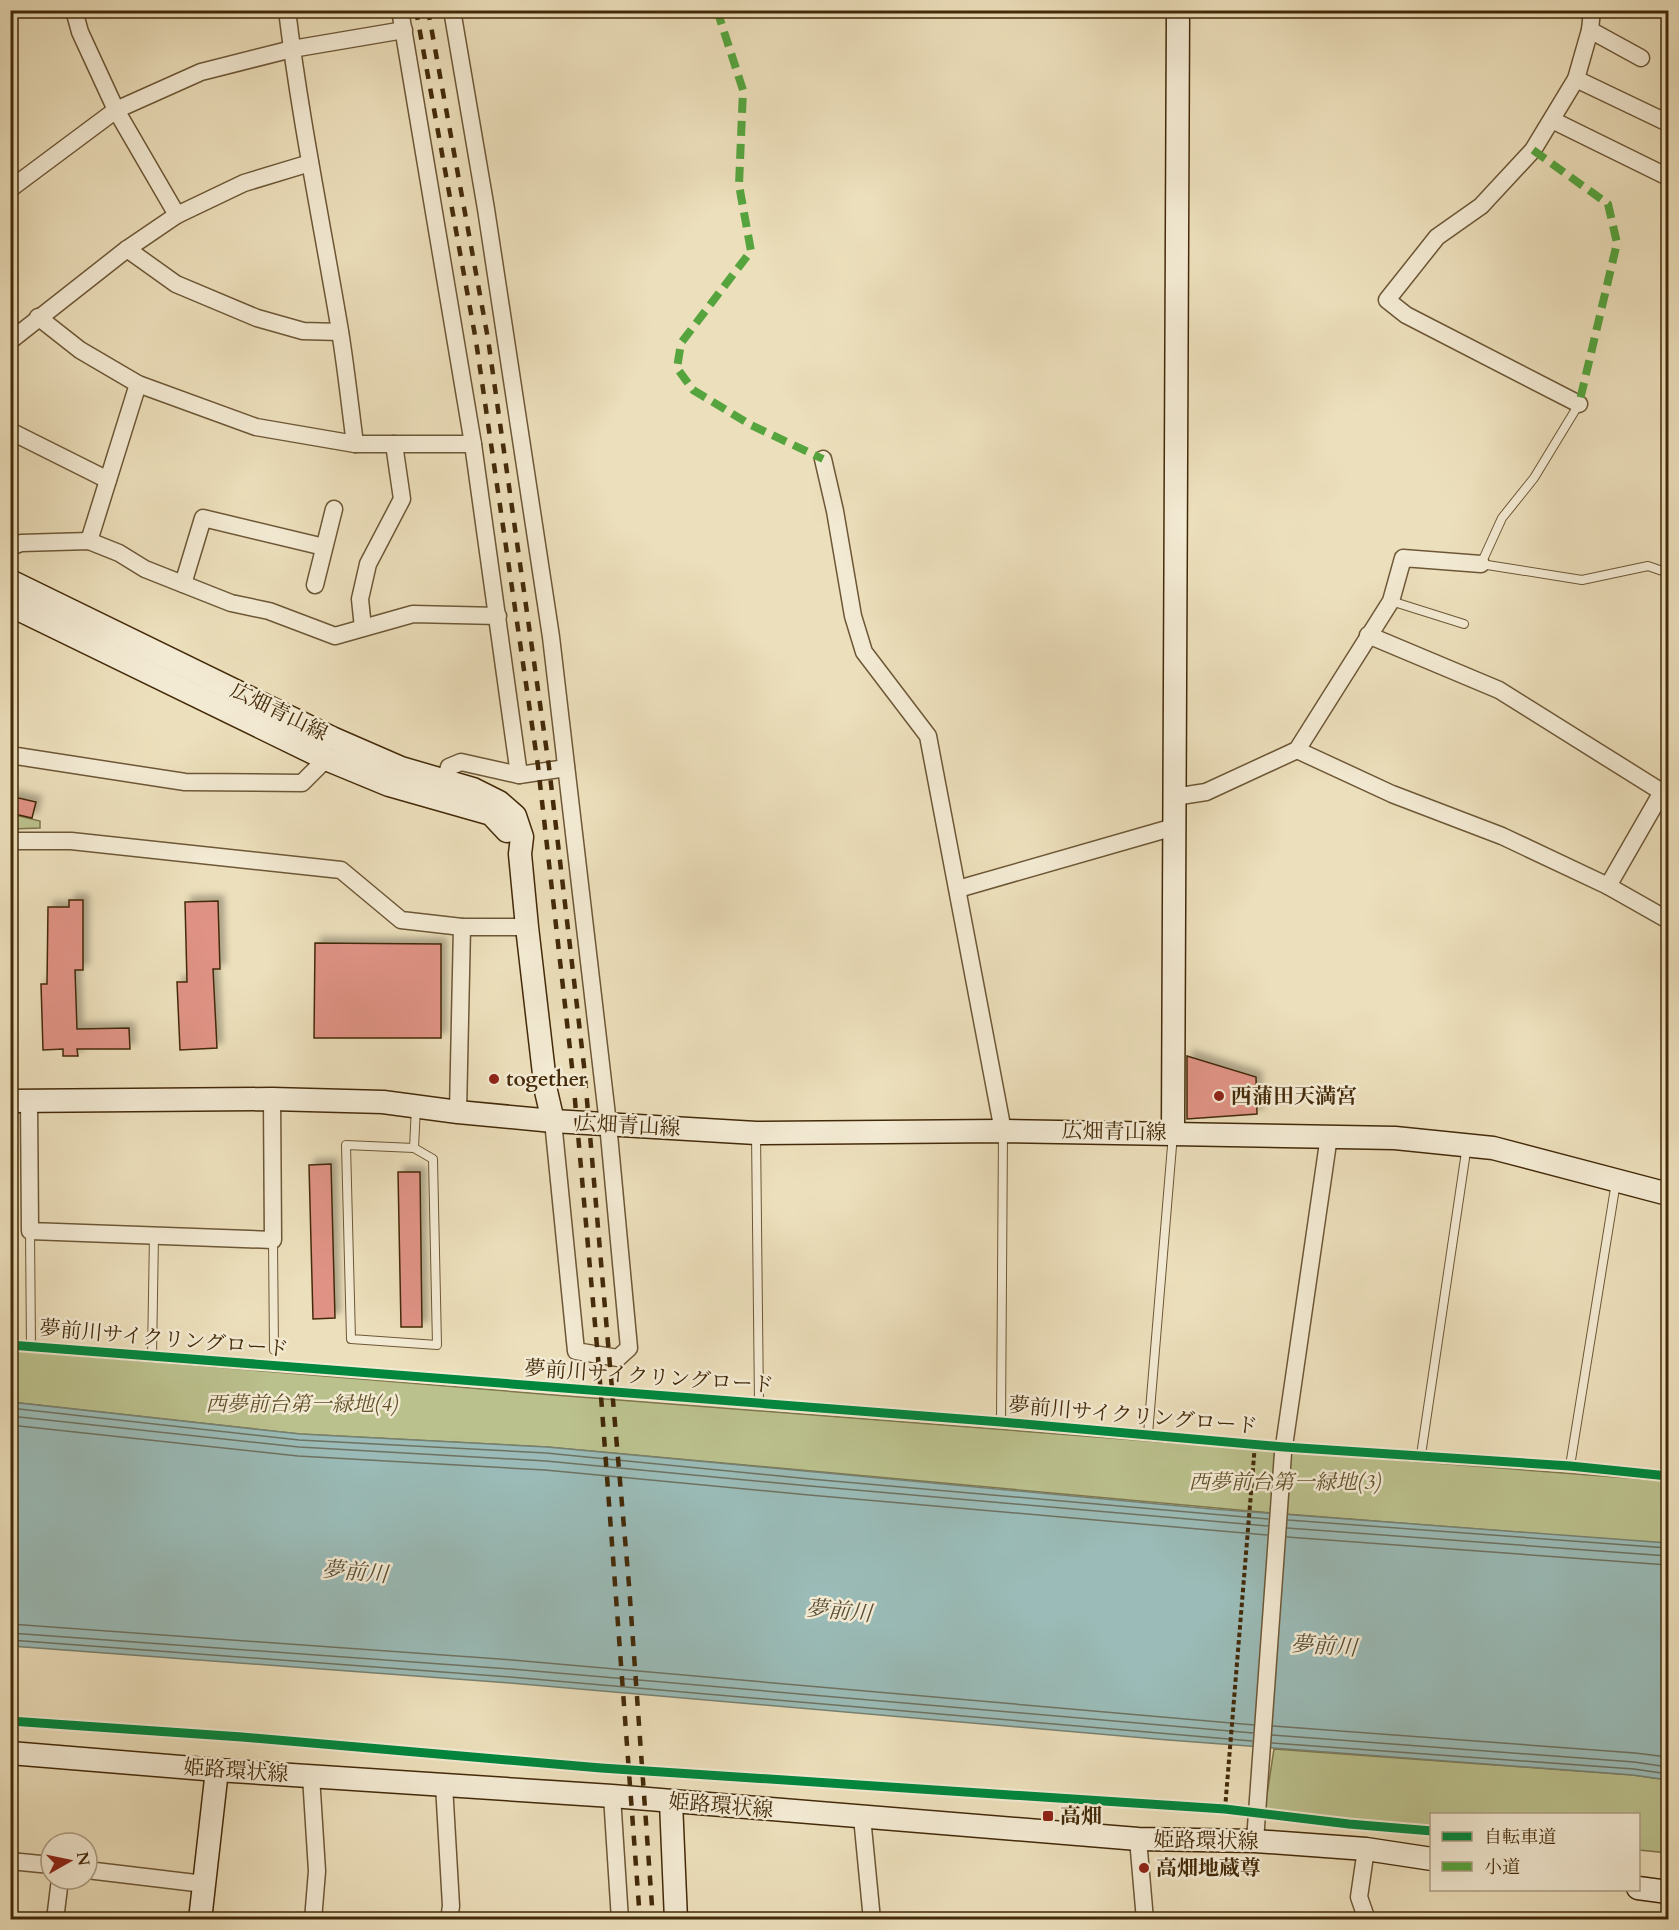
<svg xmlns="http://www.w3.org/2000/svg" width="1679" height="1930" font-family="Cardo,'Noto Serif JP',serif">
	<defs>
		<filter id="shadow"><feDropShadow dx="5.5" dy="-5.5" stdDeviation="3" flood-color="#0004"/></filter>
	</defs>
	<rect width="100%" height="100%" fill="#ecdfbb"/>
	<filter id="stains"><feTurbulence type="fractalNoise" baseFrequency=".00333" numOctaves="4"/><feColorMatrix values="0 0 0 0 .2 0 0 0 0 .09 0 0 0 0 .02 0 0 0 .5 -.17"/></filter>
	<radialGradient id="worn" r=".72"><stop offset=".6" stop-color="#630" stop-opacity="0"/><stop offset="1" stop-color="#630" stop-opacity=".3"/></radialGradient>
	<g fill="#bbc18d" stroke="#7f764b" stroke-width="1.5">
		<polygon points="11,814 40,821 40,828 11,829"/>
		<polygon points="10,1350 554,1395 1668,1481 1668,1544 1273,1513 547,1447 300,1434 11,1402"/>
		<polygon points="1274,1749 1633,1775 1668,1780 1668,1853 1639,1850 1638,1814 1432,1814 1431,1830 1264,1814"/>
	</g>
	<polygon fill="#9abbb7" stroke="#778171" stroke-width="1.5" points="10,1402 300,1434 547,1447 1212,1509 1668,1543 1668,1780 1633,1775 1168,1740 510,1683 11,1646"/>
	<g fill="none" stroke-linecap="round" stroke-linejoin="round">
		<g stroke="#6e7260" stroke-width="1.5">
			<polyline points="10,1408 299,1440 546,1453 810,1479 1268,1519"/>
			<polyline points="10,1416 299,1447 546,1461 810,1486 1268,1526"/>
			<polyline points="10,1425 298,1456 545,1470 809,1495 1267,1535"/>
			<polyline points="1288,1520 1668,1548"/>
			<polyline points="1287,1528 1668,1556"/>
			<polyline points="1287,1537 1668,1565"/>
			<polyline points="10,1624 512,1660 1254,1725"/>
			<polyline points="10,1633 511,1669 1253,1733"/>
			<polyline points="10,1640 510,1677 1252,1741"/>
			<polyline points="1273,1726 1635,1753 1668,1757"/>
			<polyline points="1272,1735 1634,1762 1668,1767"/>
			<polyline points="1272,1743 1634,1769 1668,1774"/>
		</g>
	</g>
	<g fill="#e09385" stroke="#432a09" stroke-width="1.5" filter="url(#shadow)">
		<polygon points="10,796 36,802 32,818 10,813"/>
		<polygon points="69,900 83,900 83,970 75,970 77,1029 129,1028 130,1049 77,1049 78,1056 63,1056 63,1049 43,1050 41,984 47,984 48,907 69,907"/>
		<polygon points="218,901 220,969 213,969 217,1048 180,1050 177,982 187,982 185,902"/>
		<polygon points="315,943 441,944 441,1038 314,1038"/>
		<polygon points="1187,1056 1256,1077 1257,1114 1187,1119"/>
		<polygon points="331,1164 335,1318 313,1319 309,1165"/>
		<polygon points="398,1172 420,1172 422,1327 401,1327"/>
	</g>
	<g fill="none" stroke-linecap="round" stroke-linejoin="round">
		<defs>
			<g id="lane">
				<polyline points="1579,404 1534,478 1502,518 1481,564 1582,580 1648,566 1668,573"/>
				<polyline points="1391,601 1464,624"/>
				<polyline points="756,1133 759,1404"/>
				<polygon points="346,1145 414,1148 433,1159 437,1345 351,1339"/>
				<polyline points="414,1148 416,1107"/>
				<polyline points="30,1231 31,1347"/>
				<polyline points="273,1240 274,1350"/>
				<polyline points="152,1356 154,1235"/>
				<polyline points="1001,1422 1003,1131"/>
				<polyline points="1148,1434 1173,1134"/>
				<polyline points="1421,1455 1467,1145"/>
				<polyline points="1570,1466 1616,1182"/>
			</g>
			<g id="street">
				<polyline points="74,10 80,32 116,110 177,215"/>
				<path d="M287 10C300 118 322 224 340 331 346 368 350 406 355 444"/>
				<polyline points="400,10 473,444 519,775"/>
				<polyline points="452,10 486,209 551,637 608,1124 629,1348 618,1358 576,1351 553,1121"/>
				<polyline points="1590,30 1641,58"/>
				<polyline points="1576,79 1668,123"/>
				<polyline points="1552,120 1668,177"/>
				<polyline points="10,189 116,110 201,72 292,49 404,30"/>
				<polyline points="127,249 176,284 257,318 303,331 340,332"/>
				<polyline points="38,317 80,350 138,384 256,427 355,444 473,444"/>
				<polyline points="10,341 127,249 177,215 244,183 310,163"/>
				<polyline points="1579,404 1406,315 1387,300 1437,237 1481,206 1533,150 1576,79 1590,30 1592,10"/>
				<polyline points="10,431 108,480"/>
				<polyline points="823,459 835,511 853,616 864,652 928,736 1003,1131"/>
				<polyline points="89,541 138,384"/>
				<polyline points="10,547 21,543 89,541 119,553 145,569 231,603 269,611 335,636 413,614 498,616"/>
				<polyline points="183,584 203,518 324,547"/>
				<polyline points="315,585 334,509"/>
				<polyline points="363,628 360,599 368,564 402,499 394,444"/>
				<polyline points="1368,635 1499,690 1662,792 1608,886"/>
				<polyline points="1297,750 1392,794 1502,836 1608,886 1668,920"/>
				<polyline points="10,755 185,782 302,783 326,759"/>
				<polyline points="445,780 449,767 461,762 519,775 566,768"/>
				<polyline points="1174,797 1206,792 1297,750 1391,601 1403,558 1481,564"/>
				<polyline points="10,841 71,841 341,870 401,920 462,927 527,927"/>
				<polyline points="958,889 1174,827"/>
				<polyline points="29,1101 30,1231 273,1240 272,1099"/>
				<polyline points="458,1112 462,927"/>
				<polyline points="311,1776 317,1871 313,1920"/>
				<polyline points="444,1785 451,1906 449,1920"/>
				<polyline points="612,1796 620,1920"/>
				<polyline points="862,1817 872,1920"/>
				<polyline points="1138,1839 1145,1920"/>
				<polyline points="1255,1841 1283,1453 1329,1136"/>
				<polyline points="1366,1849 1359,1897 1367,1920"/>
				<polyline points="10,1861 51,1865"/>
				<polyline points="87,1870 204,1884"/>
				<polyline points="55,1920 60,1879"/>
			</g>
			<g id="secondary">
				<polyline points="10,581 332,738 401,768 473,789 499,802 515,816 522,837 520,854 527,927 546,1091 553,1121"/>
				<polyline points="10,605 326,759 389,785 491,814 507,831"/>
				<polyline points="10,1101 272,1099 383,1102 458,1112 553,1121 756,1133 1003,1131 1395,1138 1493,1148 1668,1194"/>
				<polyline points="1173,1133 1178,10"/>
				<polyline points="10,1753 217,1770 612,1796 1138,1839 1255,1841 1366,1849 1432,1859"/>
				<polyline points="671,1802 676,1920"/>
				<polyline points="1638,1888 1668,1892"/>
				<polyline points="200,1920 217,1770"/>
			</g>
		</defs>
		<use href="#lane" stroke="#6d5736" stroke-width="10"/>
		<use href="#street" stroke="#6d5736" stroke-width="19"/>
		<use href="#secondary" stroke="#432a09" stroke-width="25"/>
		<polyline stroke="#432a09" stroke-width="4" stroke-dasharray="4.5 3" stroke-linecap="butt" points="1225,1809 1255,1444"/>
		<use href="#lane" stroke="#f3ead3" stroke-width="8"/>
		<use href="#street" stroke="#f3ead3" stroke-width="16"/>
		<use href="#secondary" stroke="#f3ead3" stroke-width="22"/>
		<g stroke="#432a09" stroke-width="4.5" stroke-dasharray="10 10" stroke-linecap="butt">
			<polyline points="416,10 476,341 538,766 572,1067 599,1369 640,1920"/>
			<polyline points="428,10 488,339 549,767 584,1066 629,1585 653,1920"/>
		</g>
		<g stroke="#55a43e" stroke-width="8" stroke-dasharray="15 8" stroke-linecap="butt">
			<polyline points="717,10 743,90 739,185 751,251 681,343 677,368 693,390 751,425 823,459"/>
			<polyline points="1533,150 1608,204 1617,243 1579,404"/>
		</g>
		<defs>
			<g id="cycleway">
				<polyline points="10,1345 1001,1422 1284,1447 1570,1466 1668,1476"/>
				<polyline points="10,1721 242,1737 601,1768 1225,1809 1349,1824 1432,1831"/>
			</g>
		</defs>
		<use href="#cycleway" stroke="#f3ead3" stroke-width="13"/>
		<use href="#cycleway" stroke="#00873e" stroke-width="9"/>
	</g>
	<g fill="#8f2418" stroke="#f3ead3" stroke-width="2">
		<circle cx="494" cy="1079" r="6"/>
		<circle cx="1219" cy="1096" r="6"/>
		<rect x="1042" y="1810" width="12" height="12" rx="3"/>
		<circle cx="1144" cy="1868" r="6"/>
	</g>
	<g text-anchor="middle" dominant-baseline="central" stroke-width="5" stroke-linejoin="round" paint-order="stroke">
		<g font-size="21" fill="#432a09" stroke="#f3ead3">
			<text transform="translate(279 712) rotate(26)">広畑青山線</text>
			<text transform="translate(628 1126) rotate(3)">広畑青山線</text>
			<text transform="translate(1114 1132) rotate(1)">広畑青山線</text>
			<text transform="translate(164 1339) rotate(5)">夢前川サイクリングロード</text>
			<text transform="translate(649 1377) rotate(4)">夢前川サイクリングロード</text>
			<text transform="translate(1133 1416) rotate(5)">夢前川サイクリングロード</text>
			<text transform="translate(236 1771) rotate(4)">姫路環状線</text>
			<text transform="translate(721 1806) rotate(5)">姫路環状線</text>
			<text transform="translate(1206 1841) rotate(1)">姫路環状線</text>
		</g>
		<g font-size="21" font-weight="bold" fill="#432a09" stroke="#f3ead3" text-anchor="start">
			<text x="506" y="1079">together</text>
			<text x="1231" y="1096">西蒲田天満宮</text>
			<text x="1060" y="1816">高畑</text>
			<text x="1156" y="1868">高畑地蔵尊</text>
		</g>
		<g font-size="21" font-style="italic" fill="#61502a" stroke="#f3ead3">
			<text x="302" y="1404">西夢前台第一緑地(4)</text>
			<text x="1285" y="1482">西夢前台第一緑地(3)</text>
		</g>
		<g font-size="22" font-style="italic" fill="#594e34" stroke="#f3ead3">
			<text transform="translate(355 1572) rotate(5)">夢前川</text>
			<text transform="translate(839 1611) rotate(5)">夢前川</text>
			<text transform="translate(1324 1646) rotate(4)">夢前川</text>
		</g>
	</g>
	<rect width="1679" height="1930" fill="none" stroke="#ecdfbb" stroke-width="36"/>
	<rect x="12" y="12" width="1655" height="1906" fill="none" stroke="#432a09" stroke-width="3"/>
	<rect x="18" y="18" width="1643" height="1894" fill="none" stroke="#432a09" stroke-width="1.5"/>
	<rect x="1430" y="1813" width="210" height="78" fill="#f3ead3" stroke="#ad9d82" stroke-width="1.5"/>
	<rect x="1442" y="1832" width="30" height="9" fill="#00873e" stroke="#ad9d82" stroke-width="1.5"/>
	<text x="1484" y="1843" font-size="18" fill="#432a09">自転車道</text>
	<rect x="1442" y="1862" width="30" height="9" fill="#55a43e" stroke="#ad9d82" stroke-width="1.5"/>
	<text x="1484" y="1873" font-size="18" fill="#432a09">小道</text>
	<g transform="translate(69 1861) rotate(81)"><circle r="28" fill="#f3ead3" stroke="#ad9d82" stroke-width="1.5"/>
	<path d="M0-4.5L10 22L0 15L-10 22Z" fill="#8f2418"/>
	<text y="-9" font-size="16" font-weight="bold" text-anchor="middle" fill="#432a09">N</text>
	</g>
	<rect width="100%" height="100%" filter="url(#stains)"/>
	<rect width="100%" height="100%" fill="url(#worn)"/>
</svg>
